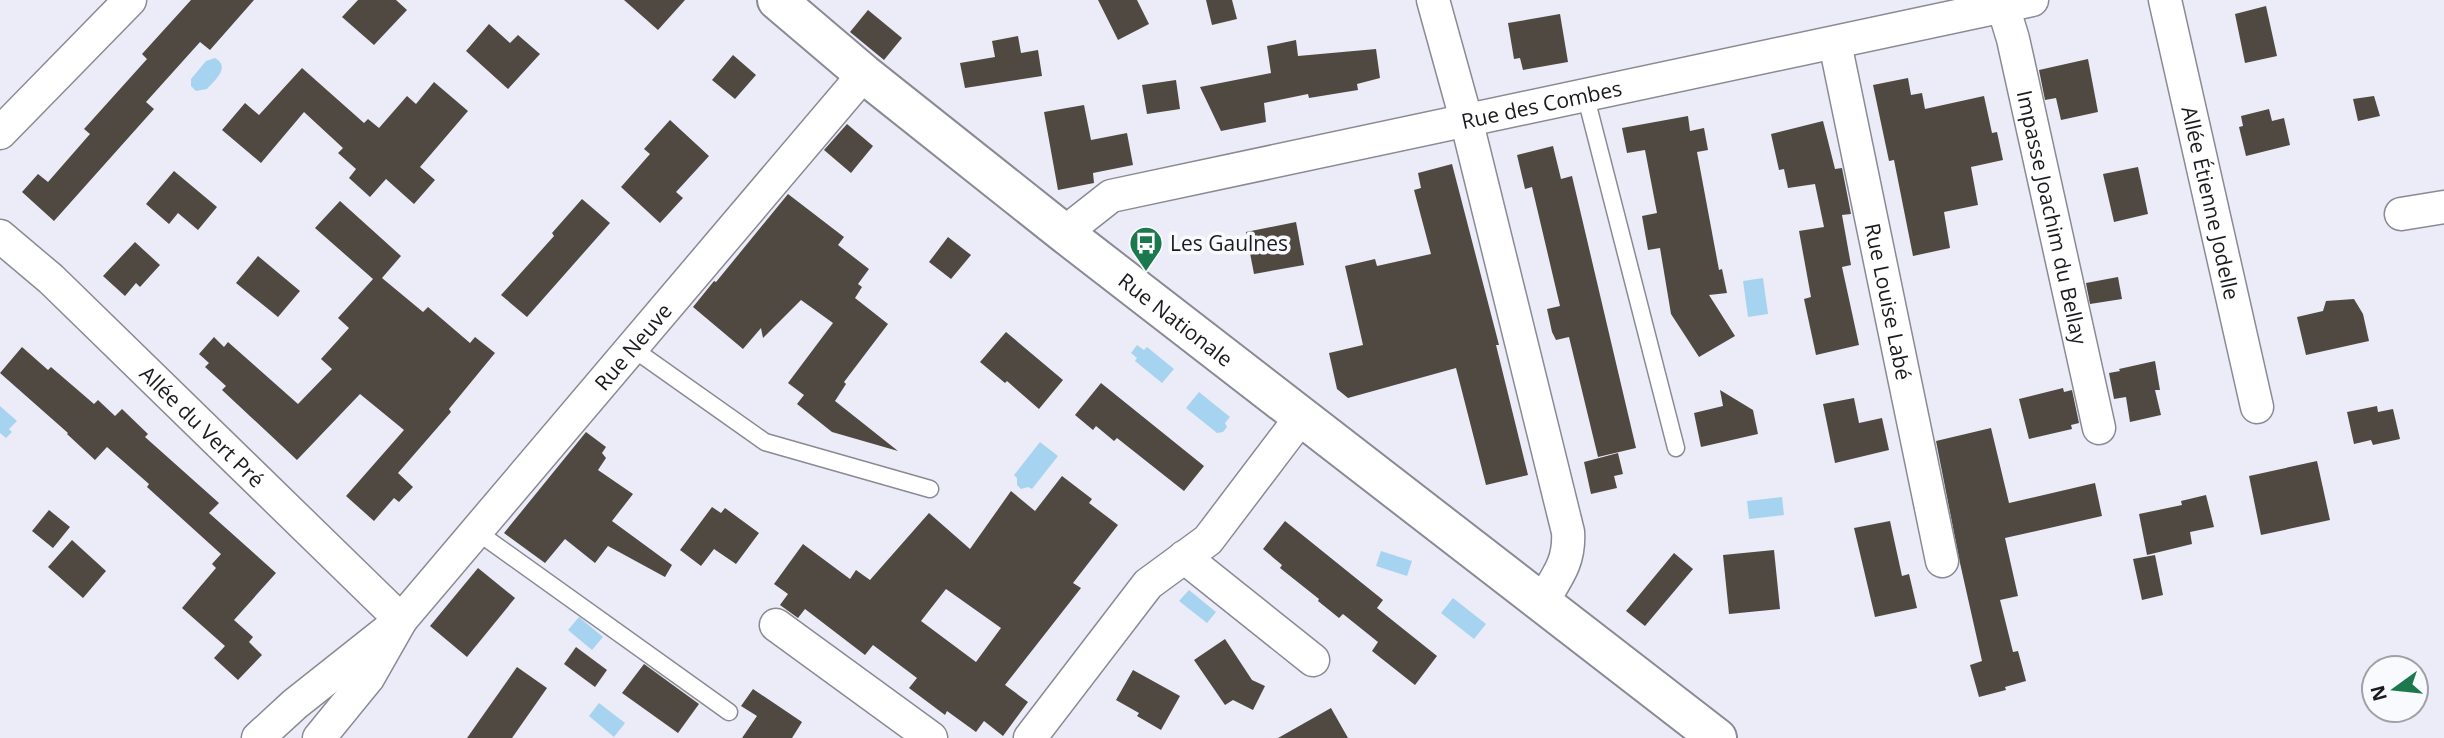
<svg xmlns="http://www.w3.org/2000/svg" width="2444" height="738" font-family="'Open Sans',sans-serif">
	<rect width="100%" height="100%" fill="#ebecf7"/>
	<g fill="#a6d4f0">
		<path d="M215 58C231 67 215 80 207 89L196 91 191 86V79L206 61Z"/>
		<polygon points="1763,278 1768,314 1748,317 1743,281"/>
		<polygon points="1137,345 1144,350 1147,347 1174,369 1162,383 1135,361 1137,358 1131,353"/>
		<polygon points="1199,392 1230,417 1225,423 1227,427 1223,432 1217,433 1186,408"/>
		<polygon points="0,406 17,421 9,429 12,432 6,438 0,433"/>
		<polygon points="1040,442 1058,456 1032,489 1028,487 1021,489 1017,485 1017,478 1014,475"/>
		<polygon points="1782,497 1784,515 1749,519 1747,501"/>
		<polygon points="1381,551 1412,561 1407,576 1376,566"/>
		<polygon points="1189,590 1216,612 1207,623 1179,601"/>
		<polygon points="1453,598 1486,624 1474,639 1441,613"/>
		<polygon points="579,617 603,637 592,650 568,630"/>
		<polygon points="599,703 625,723 614,737 589,716"/>
	</g>
	<g fill="#504942" fill-rule="evenodd">
		<polygon points="191,0 254,0 210,50 200,42 146,102 154,109 54,221 22,192 38,174 48,182 90,134 84,129 147,59 142,54"/>
		<polygon points="358,0 396,0 407,10 374,45 342,17"/>
		<polygon points="624,0 685,0 658,30"/>
		<polygon points="1098,0 1137,0 1149,24 1118,40"/>
		<polygon points="1206,0 1232,0 1237,19 1212,25"/>
		<polygon points="2266,6 2277,56 2245,63 2235,14"/>
		<polygon points="868,10 902,38 884,60 850,32"/>
		<polygon points="1560,14 1568,62 1523,70 1520,58 1514,59 1508,23"/>
		<polygon points="489,24 510,43 518,35 540,54 508,89 466,51"/>
		<polygon points="1018,36 1021,53 1038,50 1042,76 965,88 960,63 995,57 992,41"/>
		<polygon points="1296,40 1298,56 1376,49 1380,78 1357,84 1358,90 1309,98 1308,94 1264,103 1266,122 1221,131 1200,87 1271,73 1267,46"/>
		<polygon points="733,55 756,75 735,99 712,80"/>
		<polygon points="2088,59 2098,112 2061,120 2056,98 2045,100 2039,70"/>
		<polygon points="302,68 364,123 368,119 379,128 407,96 416,104 434,82 468,111 420,167 435,180 414,204 386,179 370,197 349,178 356,169 338,153 343,148 304,112 261,163 222,130 245,103 259,115"/>
		<polygon points="1908,78 1911,95 1922,93 1925,109 1984,96 1992,133 1997,132 2003,160 1971,167 1978,205 1944,212 1950,248 1913,256 1894,160 1889,161 1873,85"/>
		<polygon points="1176,80 1180,109 1147,114 1142,85"/>
		<polygon points="2374,96 2380,116 2358,121 2353,99"/>
		<polygon points="1084,105 1091,140 1127,133 1133,165 1093,173 1094,183 1058,190 1044,112"/>
		<polygon points="2269,109 2272,121 2284,118 2290,145 2246,156 2239,127 2243,126 2241,116"/>
		<polygon points="1688,116 1690,131 1704,128 1708,150 1697,152 1719,270 1722,269 1727,293 1709,295 1735,336 1699,357 1671,314 1660,248 1648,250 1642,216 1657,213 1645,150 1627,153 1622,128"/>
		<polygon points="670,120 709,156 676,192 683,198 660,223 621,187 650,154 644,149"/>
		<polygon points="1823,121 1835,169 1842,168 1851,214 1842,215 1851,265 1842,267 1859,345 1816,355 1804,299 1811,297 1799,231 1824,227 1815,184 1788,188 1784,169 1779,170 1771,134"/>
		<polygon points="847,124 873,146 851,173 824,150"/>
		<polygon points="1553,146 1561,179 1572,176 1636,448 1598,457 1569,337 1556,340 1552,332 1547,309 1560,306 1532,187 1525,189 1517,155"/>
		<polygon points="1452,164 1499,345 1496,345 1528,475 1486,485 1456,368 1348,398 1337,389 1329,353 1363,345 1345,266 1375,259 1377,266 1431,254 1414,190 1421,188 1418,173"/>
		<polygon points="2138,167 2148,214 2114,222 2103,174"/>
		<polygon points="174,171 217,207 198,230 178,213 169,224 146,204"/>
		<polygon points="788,194 844,237 838,245 869,269 858,284 862,287 855,298 888,324 844,382 846,384 835,401 898,451 832,432 797,404 804,395 788,383 833,323 801,300 763,338 761,328 743,349 693,307 714,281 716,282"/>
		<polygon points="582,199 610,223 527,317 501,295 554,236 552,233"/>
		<polygon points="340,201 401,256 382,278 423,312 428,307 470,343 475,337 495,353 449,409 451,412 398,473 413,487 399,502 394,498 374,521 346,496 404,430 360,394 297,460 222,390 226,386 205,367 209,363 199,354 214,337 224,347 228,342 298,404 332,369 321,359 349,328 338,318 373,279 315,228"/>
		<polygon points="1296,222 1304,265 1254,274 1246,232"/>
		<polygon points="948,237 971,255 951,279 929,262"/>
		<polygon points="135,242 160,265 140,287 136,283 125,296 103,276"/>
		<polygon points="258,256 300,291 278,317 236,283"/>
		<polygon points="2118,277 2122,299 2090,304 2086,283"/>
		<polygon points="2354,299 2363,314 2369,341 2306,355 2297,317 2323,311 2326,301"/>
		<polygon points="1006,332 1063,380 1039,409 1007,381 1005,383 980,362"/>
		<polygon points="22,347 48,370 51,367 94,404 98,400 115,416 122,409 148,434 145,437 219,503 209,513 276,573 234,620 253,637 249,642 262,655 238,680 214,658 225,646 182,608 216,568 212,564 221,554 147,487 149,484 107,447 95,460 67,434 68,433 0,373"/>
		<polygon points="2155,361 2160,390 2155,390 2161,415 2130,422 2126,397 2114,399 2109,373 2120,371 2119,369"/>
		<polygon points="1101,383 1204,466 1184,491 1117,438 1114,441 1096,426 1093,430 1075,415"/>
		<polygon points="2063,388 2064,392 2072,390 2079,423 2071,425 2072,429 2029,439 2019,399"/>
		<polygon points="1720,390 1753,410 1758,434 1701,447 1694,413 1723,406"/>
		<polygon points="1854,398 1859,423 1882,418 1889,450 1835,463 1823,404"/>
		<polygon points="2377,406 2378,412 2393,409 2400,439 2373,445 2371,440 2354,444 2347,412"/>
		<polygon points="1991,428 2009,503 2095,483 2102,516 2005,538 2018,596 2000,600 2013,652 2018,651 2026,681 2005,687 2006,690 1979,697 1970,665 1982,661 1960,563 1936,441"/>
		<polygon points="586,432 606,447 602,453 606,458 598,470 633,494 612,521 672,565 665,577 608,546 595,563 565,539 545,563 504,533"/>
		<polygon points="1618,453 1623,474 1614,476 1617,488 1591,494 1584,462"/>
		<polygon points="2317,461 2330,520 2261,535 2249,476"/>
		<path d="M1062 476 1092 499 1089 503 1118 525 1073 583 1081 588 1005 685 1028 702 1003 736 984 721 976 732 947 711 945 715 909 688 917 678 873 645 865 655 805 609 798 618 780 605 788 594 774 584 803 544 850 579 856 570 870 580 929 513 970 549 1011 491 1035 511ZM946 589 1001 628 976 662 921 621Z"/>
		<polygon points="2206,495 2214,527 2190,532 2192,544 2147,555 2139,514 2182,505 2181,501"/>
		<polygon points="712,507 721,513 725,508 759,533 736,564 714,549 701,566 680,550"/>
		<polygon points="49,510 70,527 53,548 32,531"/>
		<polygon points="1285,521 1383,600 1377,608 1437,656 1415,685 1372,651 1378,642 1343,614 1339,618 1318,601 1319,599 1280,568 1282,565 1263,549"/>
		<polygon points="1890,521 1902,576 1909,574 1917,608 1875,617 1854,528"/>
		<polygon points="72,540 106,571 83,598 48,567"/>
		<polygon points="1774,550 1780,609 1729,614 1723,555"/>
		<polygon points="1674,553 1693,569 1645,626 1626,611"/>
		<polygon points="2155,555 2163,595 2142,600 2133,559"/>
		<polygon points="478,568 515,598 467,657 430,626"/>
		<polygon points="1225,639 1252,680 1265,686 1253,710 1233,700 1225,705 1194,660"/>
		<polygon points="576,647 607,670 595,687 564,664"/>
		<polygon points="644,664 699,704 678,733 622,693"/>
		<polygon points="517,667 547,688 512,738 467,738"/>
		<polygon points="1133,670 1180,696 1161,730 1137,716 1139,713 1116,700"/>
		<polygon points="753,689 802,722 792,738 742,738 757,716 741,706"/>
		<polygon points="1331,708 1348,738 1278,738"/>
	</g>
	<g fill="none" stroke-linecap="round" stroke-linejoin="round">
		<defs>
			<g id="service">
				<polyline points="1585,94 1676,448"/>
				<polyline points="632,348 765,442 930,489"/>
				<polyline points="476,531 729,712"/>
			</g>
			<g id="minor">
				<path d="M1433 0 1466 119 1568 532C1570 562 1557 577 1542 602"/>
				<path id="s1" d="M2165 0 2257 407"/>
				<path id="s2" d="M2003 6 2013 39 2099 428"/>
				<path id="s3" d="M1835 43 1942 561"/>
				<polyline points="0,133 130,0"/>
				<polyline points="2401,214 2444,207"/>
				<path id="s4" d="M1064 233 1111 196 2032 0"/>
				<path id="s5" d="M0 236 51 279 401 620 368 678 319 738"/>
				<polyline points="1184,557 1313,660"/>
				<polyline points="776,625 931,738"/>
				<path id="s6" d="M258 738 295 704 401 620 864 74"/>
				<polyline points="1030,738 1148,584 1208,540 1302,416"/>
			</g>
			<g id="secondary">
				<path id="s7" d="M777 0 864 74 1064 233 1717 738"/>
			</g>
		</defs>
		<use href="#service" stroke="#898a94" stroke-width="19"/>
		<use href="#minor" stroke="#898a94" stroke-width="35"/>
		<use href="#secondary" stroke="#898a94" stroke-width="42"/>
		<use href="#service" stroke="#fff" stroke-width="16"/>
		<use href="#minor" stroke="#fff" stroke-width="32"/>
		<use href="#secondary" stroke="#fff" stroke-width="38"/>
	</g>
	<defs>
		<symbol id="bus-pin" viewBox="-11 -11 22 30"><path d="M0 17L-7.5 6A9.5 9.5 0 1 1 7.5 6Z" fill="#1c784d" stroke="#f9fafe"/><path d="M-5-6H5V4H4V6H2V4H-2V6H-4V4H-5ZM-3.5-4V0h7V-4ZM-3.5 1.2v1.5H-2V1.2ZM2 1.2v1.5H3.5V1.2Z" fill="#fff"/></symbol>
	</defs>
	<g fill-rule="evenodd">
		<use href="#bus-pin" x="1127" y="224" width="38" height="52"/>
	</g>
	<g text-anchor="middle" dominant-baseline="central" stroke-width="7" stroke-linejoin="round" paint-order="stroke">
		<g font-size="21" fill="#1b1b1f" stroke="#f9fafe">
			<text stroke="none"><textPath href="#s4" startOffset="500">Rue des Combes</textPath></text>
			<text stroke="none"><textPath href="#s1" startOffset="208">Allée Étienne Jodelle</textPath></text>
			<text stroke="none"><textPath href="#s2" startOffset="217">Impasse Joachim du Bellay</textPath></text>
			<text stroke="none"><textPath href="#s3" startOffset="264">Rue Louise Labé</textPath></text>
			<text stroke="none"><textPath href="#s7" startOffset="511">Rue Nationale</textPath></text>
			<text stroke="none"><textPath href="#s6" startOffset="544">Rue Neuve</textPath></text>
			<text stroke="none"><textPath href="#s5" startOffset="278">Allée du Vert Pré</textPath></text>
		</g>
		<g font-size="21" fill="#1b1b1f" stroke="#f9fafe" text-anchor="start">
			<text x="1170" y="243">Les Gaulnes</text>
		</g>
	</g>
	<g transform="translate(2395 689) rotate(255)"><circle r="33" fill="#f9fafe" stroke="#a0a1a5" stroke-width="2"/>
	<path d="M0-5L12 26L0 18L-12 26Z" fill="#1c784d"/>
	<text y="-10" font-size="19" font-weight="bold" text-anchor="middle" fill="#1b1b1f">N</text>
	</g>
</svg>
